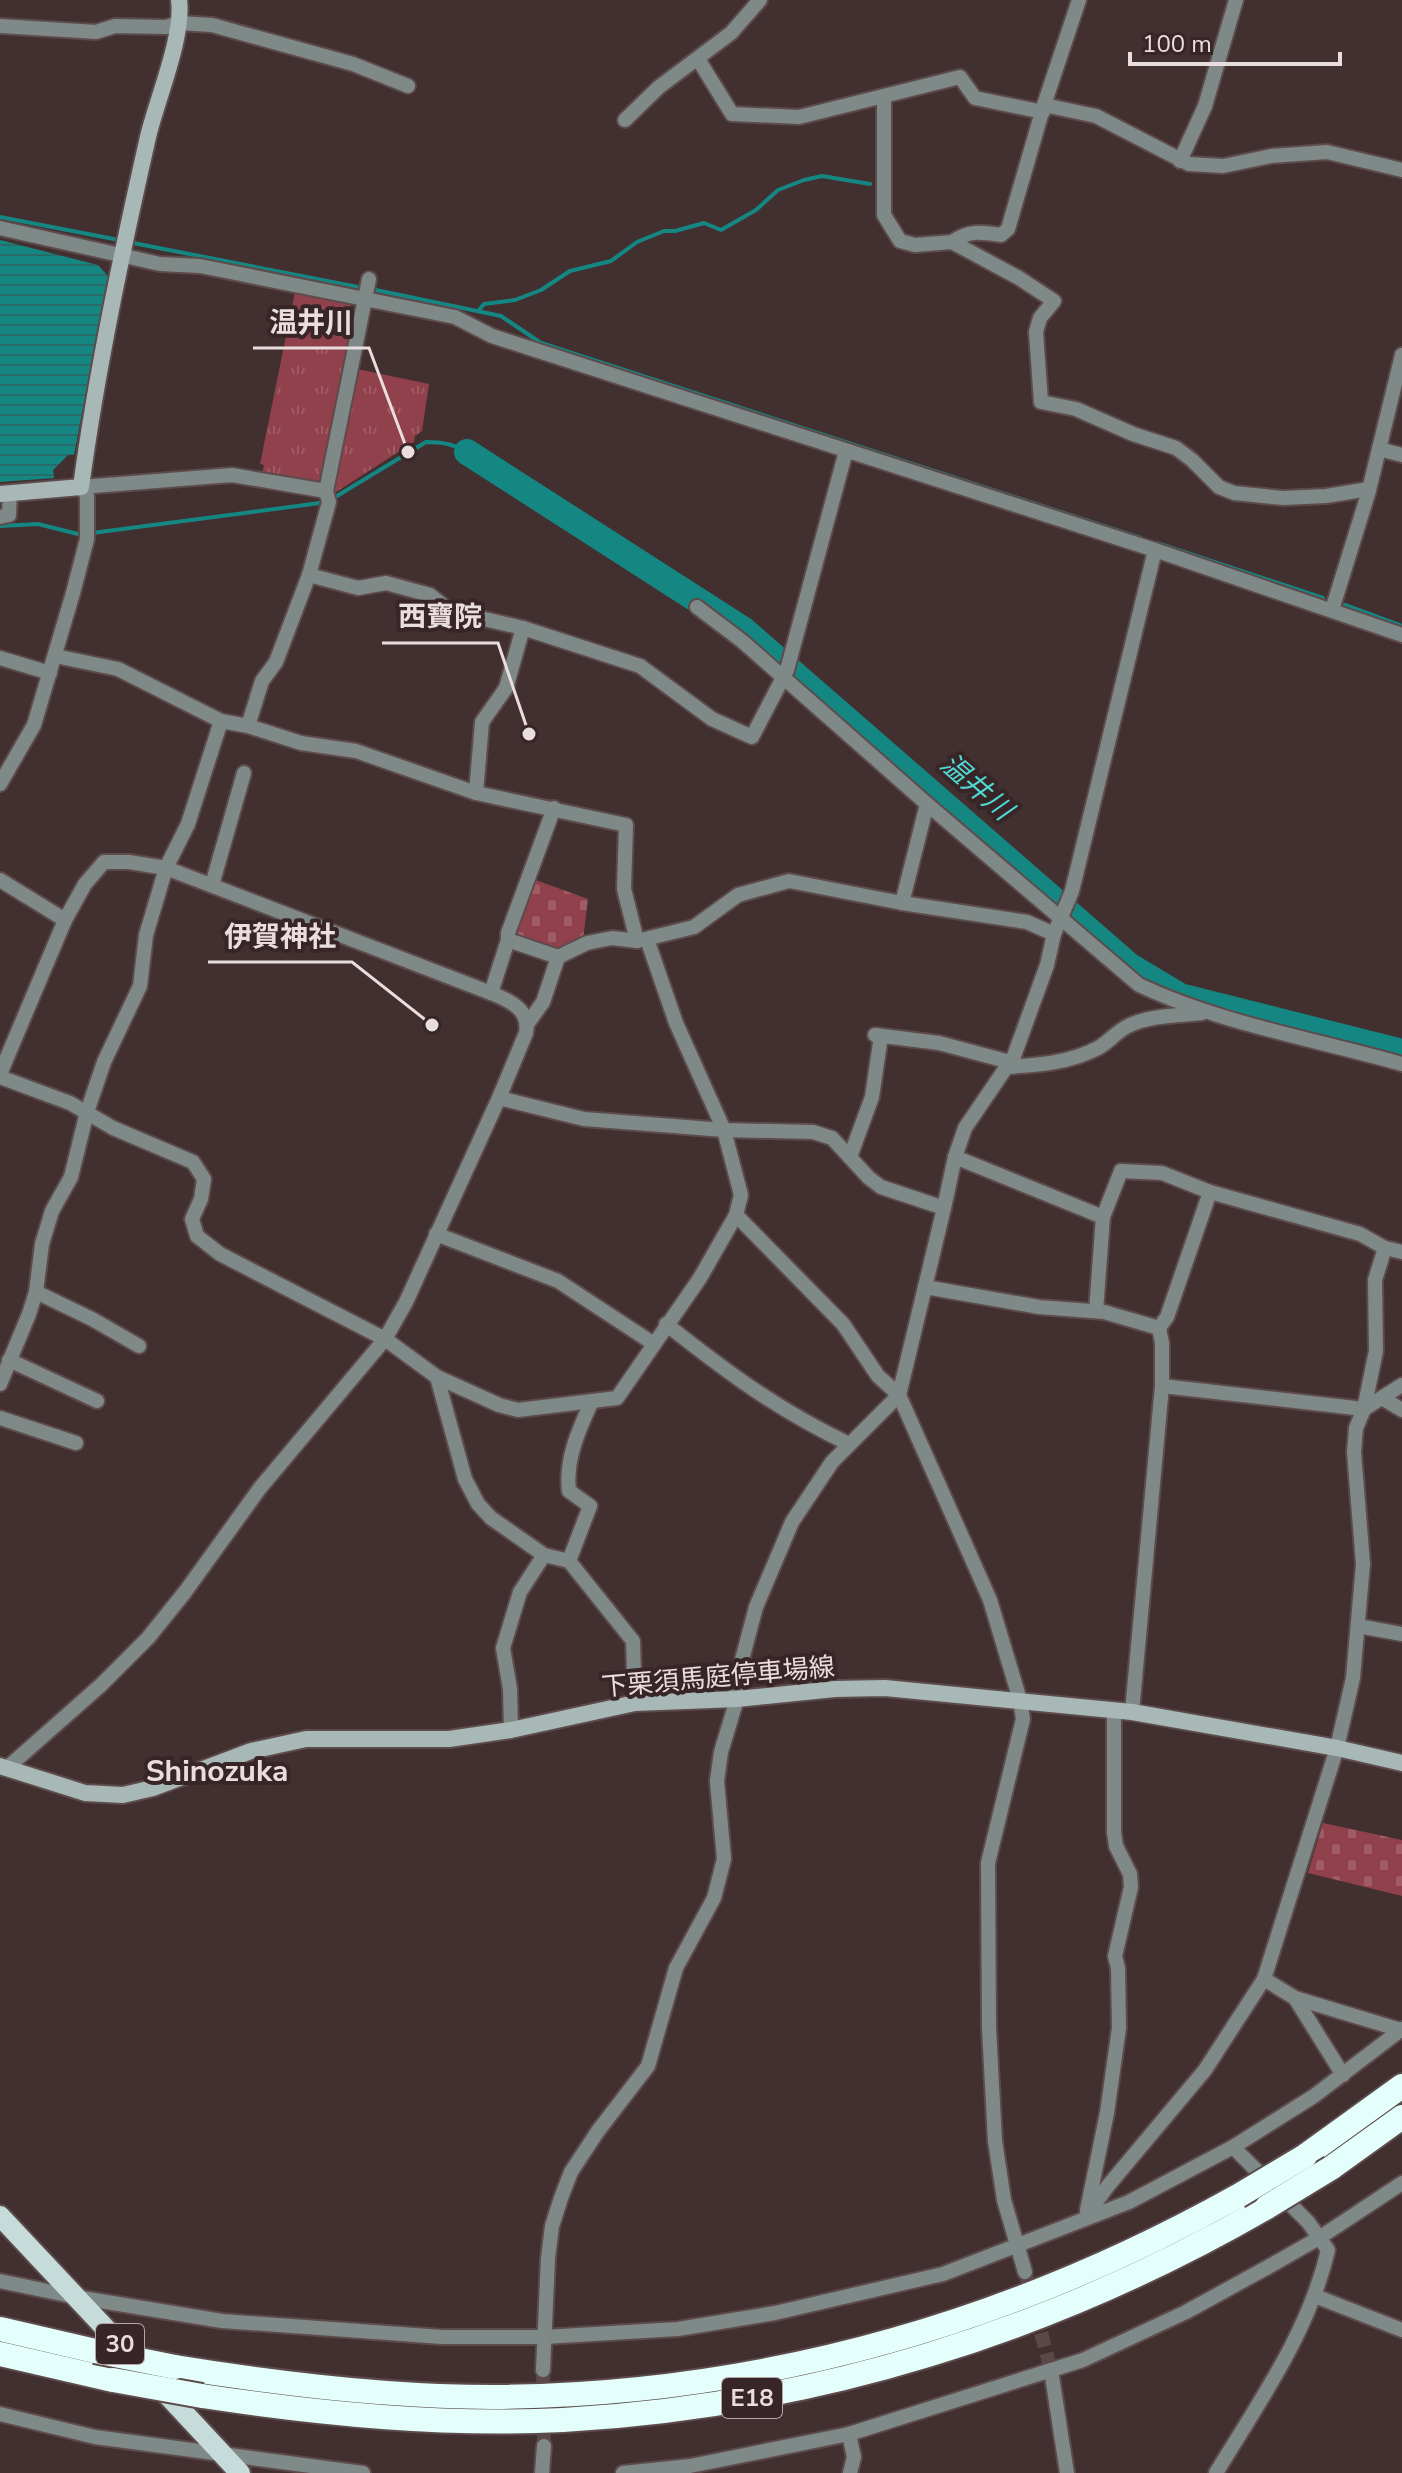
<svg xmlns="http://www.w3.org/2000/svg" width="1402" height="2473" font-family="'Nunito Sans','Noto Sans JP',sans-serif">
	<defs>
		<pattern id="grass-tufts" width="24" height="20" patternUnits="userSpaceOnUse" patternTransform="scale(2)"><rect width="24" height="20" fill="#90414b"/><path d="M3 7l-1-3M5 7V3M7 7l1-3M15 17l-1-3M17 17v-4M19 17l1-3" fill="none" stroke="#a05c64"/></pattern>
		<pattern id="cemetery-stones" width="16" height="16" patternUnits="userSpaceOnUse" patternTransform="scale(2)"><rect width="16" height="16" fill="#90414b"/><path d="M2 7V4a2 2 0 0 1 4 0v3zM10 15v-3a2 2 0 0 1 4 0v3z" fill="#a05c64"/></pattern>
		<pattern id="water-rules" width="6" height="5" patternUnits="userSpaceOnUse" patternTransform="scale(2)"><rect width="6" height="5" fill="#148783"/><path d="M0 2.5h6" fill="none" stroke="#286b69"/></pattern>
	</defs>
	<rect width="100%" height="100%" fill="#422f30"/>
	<g fill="url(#grass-tufts)">
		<polygon points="295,292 348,302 356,312 323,477 314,484 262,474 264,465 260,464"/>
		<polygon points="357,369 429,384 422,431 415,436 414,442 333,494"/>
	</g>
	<g fill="url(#cemetery-stones)">
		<polygon points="533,879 588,899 583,940 560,952 514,938"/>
		<polygon points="1323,1823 1402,1840 1402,1896 1308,1873"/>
	</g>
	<polygon fill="url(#water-rules)" points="0,240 98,265 108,276 74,455 68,455 53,470 54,478 0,482"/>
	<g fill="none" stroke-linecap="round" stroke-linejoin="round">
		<g stroke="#148783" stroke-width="4">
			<polyline points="0,217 119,240"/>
			<polyline points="128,242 363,288"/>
			<polyline points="371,289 501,316 541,343 1141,538"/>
			<polyline points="478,311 484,304 515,300 541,290 570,271 611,261 637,242 664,231 675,231 704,223 721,230 756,210 778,190 804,180 822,176 870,184"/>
			<path d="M332 499 426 442C442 442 454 444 467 452"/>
			<polyline points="0,526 38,524 82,535"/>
			<polyline points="92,533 320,503"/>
			<polyline points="1157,543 1323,598"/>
			<polyline points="1345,605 1402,626"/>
		</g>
		<polyline stroke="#148783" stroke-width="26" points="467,452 744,630 1130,966 1180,996 1402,1052"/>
		<g stroke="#5b494a" stroke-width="14" stroke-dasharray="14 7" stroke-linecap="butt">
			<polyline points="1025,2272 1051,2370"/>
			<polyline points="543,2370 544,2446"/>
		</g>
		<defs>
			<g id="street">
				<polyline points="0,26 96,32 115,26 166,27 179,23 212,25 353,64 408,86"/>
				<polyline points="698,59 732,114 799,117 960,77 975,98 1043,112"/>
				<polyline points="884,96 884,215 900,241 915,245 952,242 1019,278 1054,301 1040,318 1036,332 1041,402 1076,409 1133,434 1176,448 1192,460 1219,487 1234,493 1283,498 1326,496 1369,489"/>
				<polyline points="1044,105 1096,116 1189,164 1223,166 1271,156 1327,152 1402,170"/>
				<polyline points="625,120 659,87 731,33 760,0"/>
				<polyline points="1180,161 1205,106 1236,0"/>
				<polyline points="0,228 160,264 200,266 455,317 492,336 1155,550 1402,635"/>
				<path d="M952 242C969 230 981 232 1001 235L1008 229 1044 105 1079 0"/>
				<polyline points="1379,449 1402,455"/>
				<polyline points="0,517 9,515 10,493"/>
				<polyline points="309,575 358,588 386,583 430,595 450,611 523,628 640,666 712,719 752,737 787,670 846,451"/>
				<path d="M697 607 742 641 927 804 1139 985C1222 1024 1314 1039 1402 1064"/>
				<polyline points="1332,610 1368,494 1402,355"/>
				<polyline points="55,656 118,669 221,721 248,726 262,681 276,662 309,575 329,502 326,491 369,279"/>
				<polyline points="0,658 50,673"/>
				<polyline points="248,726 301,743 356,751 476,793 626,825 624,889 637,941"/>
				<polyline points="0,784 34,725 73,593 87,539 87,495 81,487 232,475 326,491"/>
				<polyline points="476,793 482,722 506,688 523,628"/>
				<polyline points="0,880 65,920"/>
				<polyline points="212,885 244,773"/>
				<polyline points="902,903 927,804"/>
				<polyline points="647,939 676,1023 724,1130 741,1195 736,1215 843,1324 878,1376 899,1395 990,1600 1020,1700 1023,1719 988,1863 989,2028 995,2141 1004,2200 1025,2272"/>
				<polyline points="508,940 558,957"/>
				<polyline points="491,993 508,940 508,933 554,808"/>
				<polyline points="528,1023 543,1002 558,957 587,943 612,938 637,941 694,927 738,895 789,881 902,903 1027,922 1054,934"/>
				<polyline points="875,1035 939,1043 1010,1062"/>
				<path d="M1006 1067C1039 1065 1069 1063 1098 1048 1109 1042 1117 1031 1128 1026 1150 1015 1179 1016 1202 1013"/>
				<path d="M0 1074 65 920 85 884 104 862H129L166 868 491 993C511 1001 530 1010 526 1033L499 1098 584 1119 724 1130 813 1132 832 1138 869 1178 881 1187 944 1208 925 1287 1039 1307 1104 1312 1159 1328 1162 1343V1386L1364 1409 1402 1385"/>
				<polyline points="0,1077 70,1103 113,1128 193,1162 204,1179 201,1199 192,1219 197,1236 220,1254 385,1339 437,1377 465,1479 478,1504 491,1518 544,1555 569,1561 633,1641 635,1703"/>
				<polyline points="850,1157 872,1097 881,1036"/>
				<polyline points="955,1157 1103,1217"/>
				<polyline points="944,1208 955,1157 965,1128 1014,1056 1047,965 1054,934 1072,891 1155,550"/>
				<polyline points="436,1234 558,1281 654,1344"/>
				<polyline points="36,1292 92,1319 139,1346"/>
				<polyline points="1096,1311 1103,1217 1121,1171 1162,1173 1210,1192 1360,1234 1385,1248 1402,1252"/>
				<path d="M666 1324C728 1373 778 1410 849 1444"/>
				<polyline points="1159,1328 1167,1317 1210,1192"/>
				<polyline points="9,1360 97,1401"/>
				<polyline points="437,1377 499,1405 518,1410 617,1398 700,1278 736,1215"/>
				<polyline points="0,1384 29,1314 36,1292 42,1244 52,1211 71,1177 87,1112 104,1062 140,986 146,935 166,868 188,824 221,721"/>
				<polyline points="1382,1398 1402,1410"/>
				<polyline points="0,1418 76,1443"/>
				<path d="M569 1561 590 1506 569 1491C565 1460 579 1429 592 1401"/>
				<polyline points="1358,1626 1402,1634"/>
				<polyline points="1132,1712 1162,1386"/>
				<polyline points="511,1730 510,1689 503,1648 520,1592 544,1555"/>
				<polyline points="7,1768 101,1685 148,1638 185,1592 260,1488 385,1339 406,1302 499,1098"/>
				<polyline points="1264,1979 1295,1998 1343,2075"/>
				<polyline points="1295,1998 1401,2030"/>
				<polyline points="1087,2210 1107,2113 1119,2028 1118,1968 1115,1956 1131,1887 1130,1874 1116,1846 1114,1832 1114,1710"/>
				<polyline points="1085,2218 1107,2187 1205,2070 1264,1979 1337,1748 1353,1678 1363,1564 1354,1452 1356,1428 1364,1409 1376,1351 1375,1280 1385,1248"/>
				<polyline points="0,2281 76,2297 222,2321 442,2337 544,2337 678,2329 775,2313 943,2274 1129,2202 1233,2147 1314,2096 1402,2029"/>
				<polyline points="1315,2296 1402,2330"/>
				<polyline points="543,2370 548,2258 552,2226 561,2198 571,2172 598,2131 648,2066 676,1968 714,1898 724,1859 717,1781 721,1752 737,1699 735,1686 756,1607 792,1522 832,1462 899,1395 925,1287"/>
				<polyline points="1051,2370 1067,2473"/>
				<polyline points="0,2414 95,2437 363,2473"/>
				<polyline points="849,2434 854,2457 850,2473"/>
				<polyline points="542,2473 544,2446"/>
				<polyline points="623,2473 690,2466 849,2434 1083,2360 1186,2312 1268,2267 1319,2238 1402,2183"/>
				<path d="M1216 2473C1259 2402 1309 2332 1328 2250L1308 2222 1233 2147"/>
			</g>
			<g id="secondary">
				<path d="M0 494 81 487C97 369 122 252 148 137 157 99 184 36 179 0"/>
				<polyline points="0,1766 85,1793 123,1795 153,1788 251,1751 306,1739 449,1739 511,1730 635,1703 737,1699 835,1689 885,1688 1132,1712 1337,1748 1402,1763"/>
			</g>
			<g id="primary">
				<polyline points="0,2216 137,2362"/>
				<polyline points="158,2385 240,2473"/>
			</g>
			<g id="highway">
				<polyline points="1305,2156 1402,2086"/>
				<polyline points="1331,2168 1402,2117"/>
				<polyline points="0,2329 95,2351"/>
				<polyline points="0,2354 113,2380"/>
				<path d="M175 2367C280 2384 387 2397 493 2397 759 2395 1007 2325 1238 2196"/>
				<path d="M202 2396C322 2414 443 2426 563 2420 813 2406 1051 2332 1267 2207"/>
			</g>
		</defs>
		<use href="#street" stroke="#5d4b4c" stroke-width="18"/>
		<use href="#secondary" stroke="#5d4b4c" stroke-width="20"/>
		<use href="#primary" stroke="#5d4b4c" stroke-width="24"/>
		<use href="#highway" stroke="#5d4b4c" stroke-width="28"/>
		<use href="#street" stroke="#7e8988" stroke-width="14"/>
		<use href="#secondary" stroke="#a7b8b6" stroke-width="16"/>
		<use href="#primary" stroke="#c6dcdb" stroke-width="20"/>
		<use href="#highway" stroke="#e3fefb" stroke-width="24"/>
		<defs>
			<g id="highway-bridge">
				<polyline points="1238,2196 1305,2156"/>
				<polyline points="1267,2207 1331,2168"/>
				<polyline points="95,2351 175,2367"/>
				<polyline points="113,2380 202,2396"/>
			</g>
		</defs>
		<use href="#highway-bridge" stroke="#5d4b4c" stroke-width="28" stroke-linecap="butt"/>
		<use href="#highway-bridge" stroke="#e3fefb" stroke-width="24"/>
	</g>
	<g text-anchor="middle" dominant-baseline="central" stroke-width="8" stroke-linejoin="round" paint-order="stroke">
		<g fill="#382527" stroke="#b5a6a7" stroke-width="2">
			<rect x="96" y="2324" width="48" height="40" rx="6"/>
			<rect x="722" y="2378" width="60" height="40" rx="6"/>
		</g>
		<g font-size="24" font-weight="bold" fill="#eaddde">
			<text x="120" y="2344">30</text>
			<text x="752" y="2398">E18</text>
		</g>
		<g font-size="26" fill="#eaddde" stroke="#382527">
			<text transform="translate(718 1677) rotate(-5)">下栗須馬庭停車場線</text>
		</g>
		<g font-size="28" font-style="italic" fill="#4fd8d2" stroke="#382527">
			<text transform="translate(976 787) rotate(41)">温井川</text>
		</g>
		<g font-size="30" font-weight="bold" fill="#eaddde" stroke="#382527">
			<text x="217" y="1771">Shinozuka</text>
		</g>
	</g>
	<path fill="none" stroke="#eaddde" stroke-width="3" d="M408 452L369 348H253M529 734L498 643H382M432 1025L352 962H208"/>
	<g fill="#eaddde" stroke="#382527" stroke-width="3">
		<circle cx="408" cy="452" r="8"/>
		<circle cx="529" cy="734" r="8"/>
		<circle cx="432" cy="1025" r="8"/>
	</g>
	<g font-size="28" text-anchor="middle" font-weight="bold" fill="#eaddde" stroke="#382527" stroke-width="8" stroke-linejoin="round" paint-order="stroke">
		<text x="311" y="332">温井川</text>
		<text x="440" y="626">西寶院</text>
		<text x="280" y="946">伊賀神社</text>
	</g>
	<path d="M1130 52v12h210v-12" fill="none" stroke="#eaddde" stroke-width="4"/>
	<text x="1142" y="52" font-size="24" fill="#eaddde" stroke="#382527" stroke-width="6" paint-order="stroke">100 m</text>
</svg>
